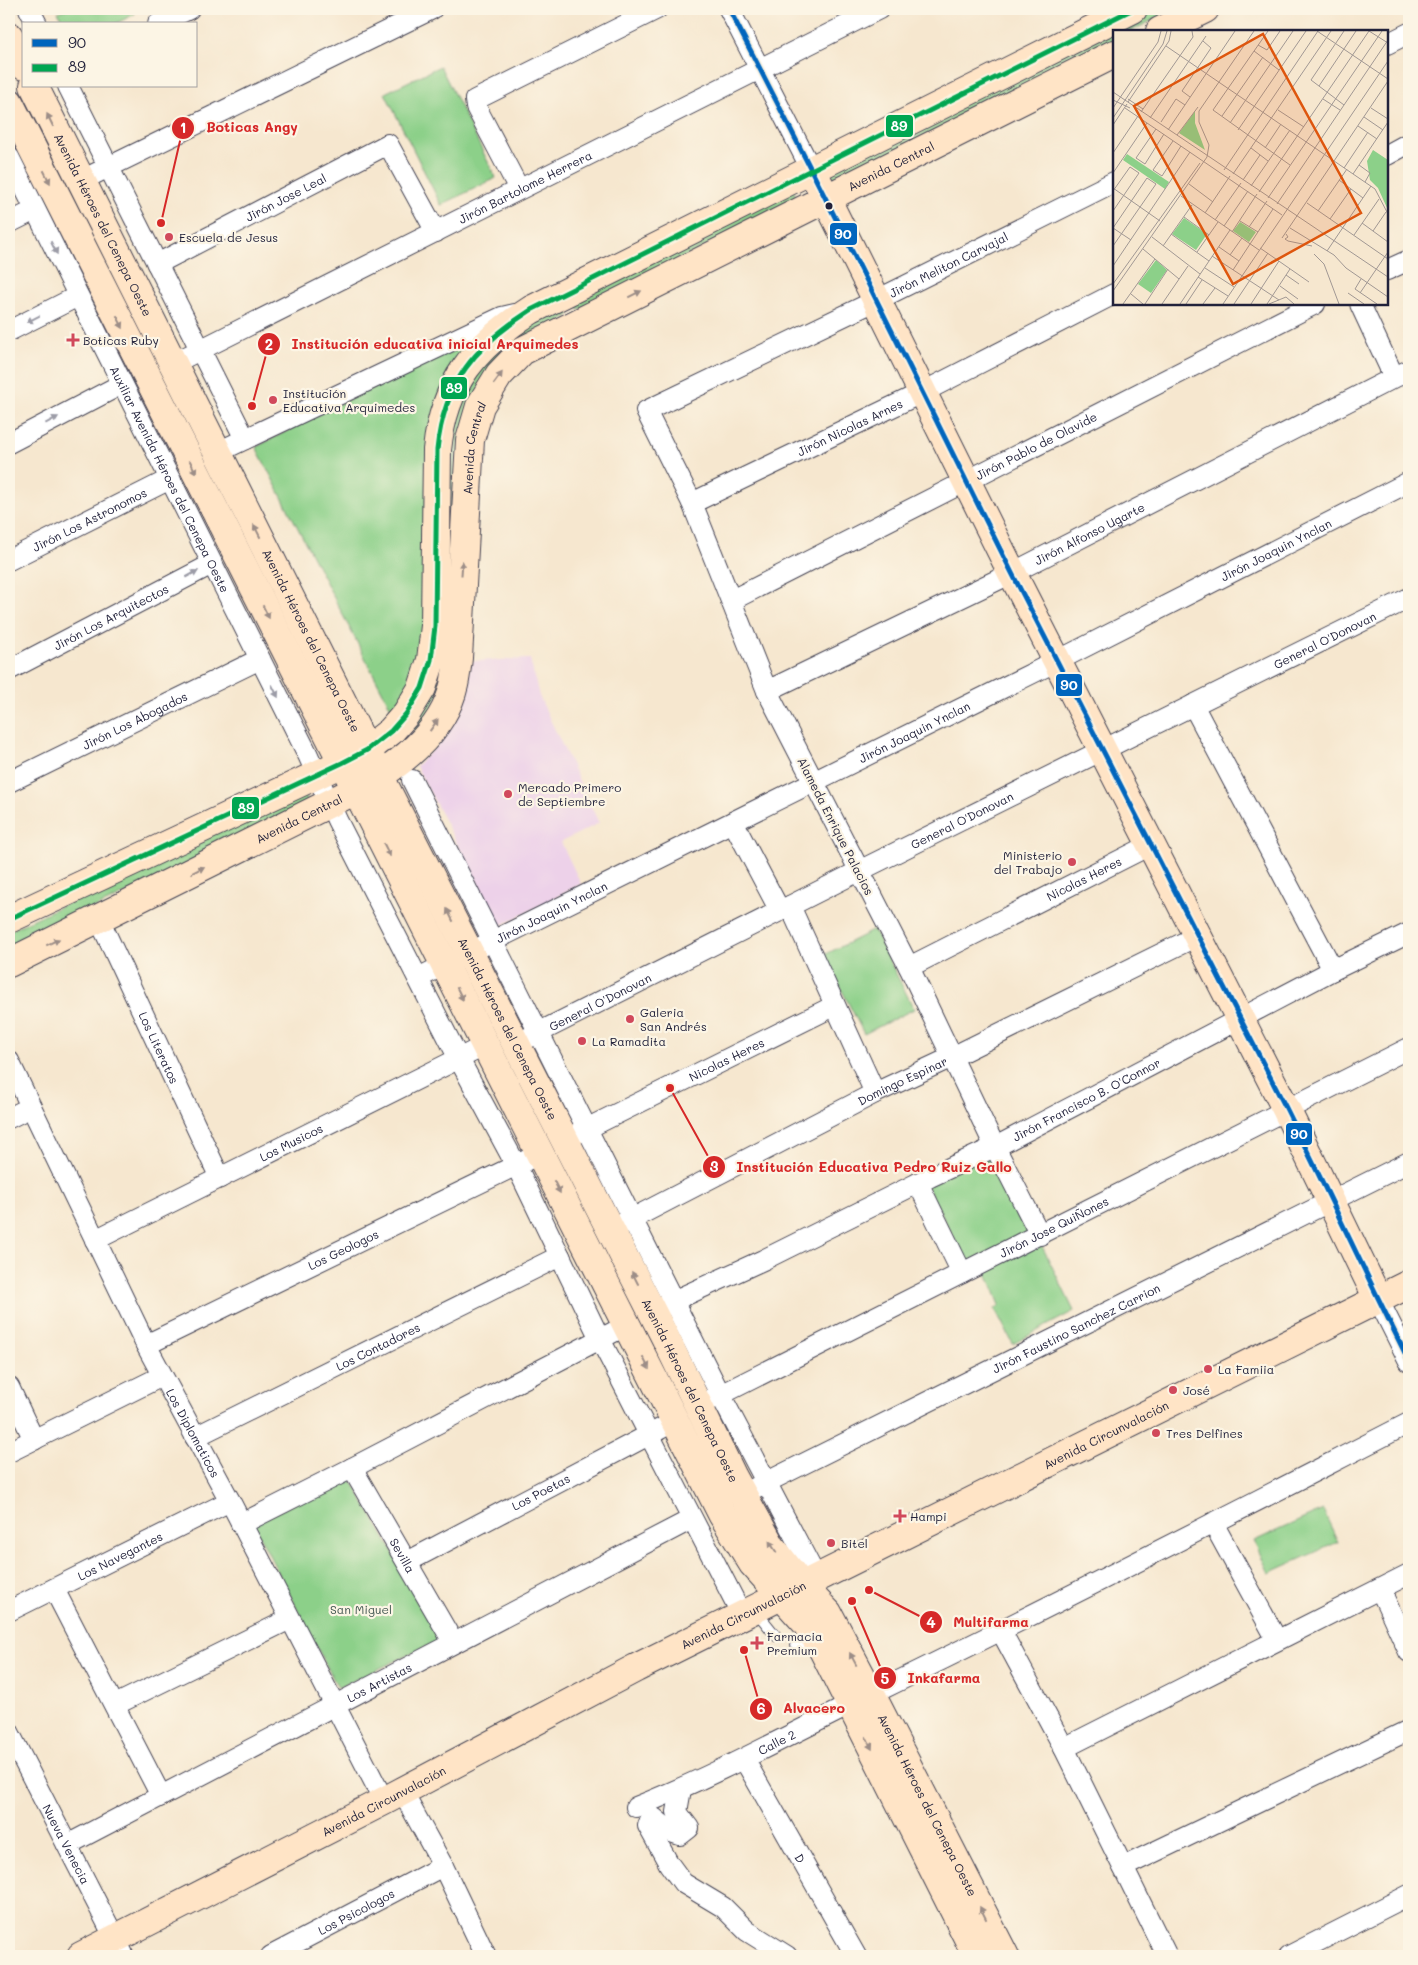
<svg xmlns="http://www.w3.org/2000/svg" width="1418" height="1965" font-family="Mali,sans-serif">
	<rect width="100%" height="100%" fill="#fcf5e5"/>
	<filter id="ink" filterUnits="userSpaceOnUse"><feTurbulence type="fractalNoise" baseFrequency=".02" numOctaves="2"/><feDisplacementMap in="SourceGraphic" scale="10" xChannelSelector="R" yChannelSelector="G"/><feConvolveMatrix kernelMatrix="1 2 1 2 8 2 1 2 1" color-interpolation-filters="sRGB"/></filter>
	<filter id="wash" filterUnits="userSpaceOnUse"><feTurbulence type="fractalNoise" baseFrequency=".0096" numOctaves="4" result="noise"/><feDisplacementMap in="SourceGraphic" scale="20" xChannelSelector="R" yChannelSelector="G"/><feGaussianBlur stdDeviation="1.12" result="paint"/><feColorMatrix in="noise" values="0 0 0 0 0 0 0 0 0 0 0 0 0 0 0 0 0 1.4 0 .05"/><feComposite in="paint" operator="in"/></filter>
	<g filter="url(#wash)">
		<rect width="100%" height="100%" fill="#f6e7cf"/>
		<polygon fill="#edd1e9" points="530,659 539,696 599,823 561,842 581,884 500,926 416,766 439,744 461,709 471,661"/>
		<g fill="#8cd089" stroke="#577962">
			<polygon points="65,9 133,9 135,14 115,24 64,24 58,12"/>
			<polygon points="1142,9 1175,9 1131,31 1114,31 1114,40 835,182 829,169"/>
			<polygon points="440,66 496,178 441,205 385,93"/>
			<polygon points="793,188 797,200 579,310 573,298"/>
			<polygon points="565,302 570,314 482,381 450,675 417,734 408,723 421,708 446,455 456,411 486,357"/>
			<polygon points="490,326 452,382 420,665 393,712 256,447"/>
			<polygon points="303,790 310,806 9,949 9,931"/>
			<polygon points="874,930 914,1009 864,1034 824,955"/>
			<polygon points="994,1149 1034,1232 968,1265 925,1183"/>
			<polygon points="1039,1240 1074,1311 1013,1344 995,1309 1000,1305 985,1268"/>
			<polygon points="9,1405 20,1427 9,1432"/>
			<polygon points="349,1476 440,1634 436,1642 338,1688 253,1524"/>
			<polygon points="1323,1510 1338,1542 1269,1573 1254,1541"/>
		</g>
	</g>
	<g filter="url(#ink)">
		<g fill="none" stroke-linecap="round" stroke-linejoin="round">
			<defs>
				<g id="lane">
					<polyline points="755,1610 776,1636"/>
					<polyline points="796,1645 817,1649"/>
				</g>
				<g id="street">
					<polyline points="29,9 37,24"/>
					<polyline points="729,9 811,169"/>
					<polyline points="158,24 189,9"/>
					<polyline points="1387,44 1409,33"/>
					<polyline points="68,86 245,439"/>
					<polyline points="1387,155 1409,143"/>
					<path id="s1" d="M9 157 308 755 337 820 459 1059 516 1165 600 1339 742 1615"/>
					<polyline points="80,181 432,9"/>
					<polyline points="519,189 476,107 475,100 657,9"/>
					<polyline points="9,223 35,210"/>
					<path id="s2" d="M157 264 388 144 436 232"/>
					<polyline points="1387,270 1409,260"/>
					<polyline points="1360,304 1394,377"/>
					<polyline points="9,331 78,296"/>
					<path id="s3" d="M172 364 879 9"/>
					<polyline points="9,443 122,384"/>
					<polyline points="218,452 502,317 515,314"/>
					<path id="s4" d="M692 503 923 392 1114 294"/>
					<path id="s5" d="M9 560 170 479"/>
					<path id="s6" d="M732 600 1315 304"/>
					<path id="s7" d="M9 670 212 564"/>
					<path id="s8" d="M767 691 1012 573 1409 370"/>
					<polyline points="1193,705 1333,970"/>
					<polyline points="412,780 720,1394 817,1579"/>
					<path id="s9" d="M9 782 260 659"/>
					<polyline points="733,822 780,911"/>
					<polyline points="790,906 875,1093"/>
					<path id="s10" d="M99 919 220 1178"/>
					<path id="s11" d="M909 967 1152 844"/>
					<path id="s12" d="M418 978 1057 661 1409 482"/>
					<path id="s13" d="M516 1044 871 865 1409 598"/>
					<path id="s14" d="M9 1061 146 1345 230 1501 384 1801"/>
					<polyline points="9,1118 31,1107"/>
					<path id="s15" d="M576 1134 834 1006"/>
					<polyline points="918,1183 962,1273"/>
					<path id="s16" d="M622 1224 875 1093 952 1057 1197 936"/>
					<path id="s17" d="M1040 1235 995 1147 909 967 767 691 692 503 646 411 877 300 1114 182"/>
					<path id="s18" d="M95 1240 486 1045"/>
					<polyline points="1378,1299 1409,1361"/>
					<path id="s19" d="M662 1306 763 1260 930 1177 1003 1143 1333 970 1409 933"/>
					<path id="s20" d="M146 1345 527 1160"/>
					<polyline points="9,1387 34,1440"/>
					<path id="s21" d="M710 1400 1409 1048"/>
					<path id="s22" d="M195 1437 560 1256"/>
					<polyline points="9,1452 162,1376"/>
					<path id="s23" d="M352 1468 453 1642"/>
					<path id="s24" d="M753 1489 1409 1162"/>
					<polyline points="1213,1523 1277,1640"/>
					<polyline points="241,1524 352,1468 627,1325"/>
					<path id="s25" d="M407 1562 662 1428"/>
					<polyline points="54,1589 161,1796"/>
					<polyline points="1380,1589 1409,1652"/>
					<path id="s26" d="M9 1611 230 1501"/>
					<polyline points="1001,1631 1064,1748 1167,1956"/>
					<polyline points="115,1705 290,1619"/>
					<path id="s27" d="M9 1732 124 1956"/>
					<polyline points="1064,1748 1409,1574"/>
					<path id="s28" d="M744 1759 856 1956"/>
					<polyline points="681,1789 677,1812 689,1828 680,1835 671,1832 654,1818 650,1820 648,1826 669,1864 683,1883 723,1907 747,1931 787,1956"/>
					<polyline points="402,1791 443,1866 486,1956"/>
					<path id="s29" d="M636 1807C719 1774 798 1730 878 1691 1057 1604 1233 1513 1409 1423"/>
					<path id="s30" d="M67 1845 692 1519"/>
					<polyline points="1123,1867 1409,1730"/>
					<path id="s31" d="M271 1956 443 1866"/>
					<polyline points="1289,1956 1409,1895"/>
				</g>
				<g id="secondary">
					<polyline points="1160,31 1205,9"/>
					<polyline points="9,36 24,66"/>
					<path id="s32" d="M34 86 380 777 665 1337 733 1477 771 1546 802 1586 828 1613 871 1694 1005 1956"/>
					<polyline points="9,102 722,1514 753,1564 806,1623 823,1650 977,1956"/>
					<polyline points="818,182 1012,573 1286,1109 1378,1299"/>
					<path d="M9 919 342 763 367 750 391 731 406 714 422 688 431 660 435 626 437 450C444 382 475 346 531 310L1133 9"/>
					<path id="s33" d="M9 963 356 790C397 767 443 734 454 685 456 676 457 667 458 658L470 440 480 406 499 375 522 351 1114 54"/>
					<path id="s34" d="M81 1956 384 1801 636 1668 1409 1284"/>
				</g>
			</defs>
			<use href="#lane" stroke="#424051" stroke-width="12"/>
			<use href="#street" stroke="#424051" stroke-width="22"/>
			<use href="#secondary" stroke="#424051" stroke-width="30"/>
			<use href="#lane" stroke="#fff" stroke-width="10"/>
			<use href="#street" stroke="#fff" stroke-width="20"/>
			<use href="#secondary" stroke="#ffe4c6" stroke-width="28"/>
			<defs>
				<path id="bus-1" d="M729 9C826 195 918 385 1012 573 1102 752 1196 929 1286 1108 1328 1192 1367 1277 1409 1361"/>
				<path id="bus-2" d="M9 919 342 763 367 750 391 731 406 714 422 688 431 660 435 626 437 450C444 382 475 346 531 310L1133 9"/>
			</defs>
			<use href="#bus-1" stroke="#fcf5e5" stroke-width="9"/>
			<use href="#bus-2" stroke="#fcf5e5" stroke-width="9"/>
			<use href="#bus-1" stroke="#0065bd" stroke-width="5"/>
			<use href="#bus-2" stroke="#00a651" stroke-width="5"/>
		</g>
		<defs><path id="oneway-solid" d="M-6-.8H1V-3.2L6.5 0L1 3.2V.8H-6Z" transform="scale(1.25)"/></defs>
		<g fill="#9c8d87">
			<use href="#oneway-solid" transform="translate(50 120) rotate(-116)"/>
			<use href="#oneway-solid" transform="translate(47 177) rotate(63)"/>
			<use href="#oneway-solid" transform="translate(635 294) rotate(-26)"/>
			<use href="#oneway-solid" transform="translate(120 322) rotate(63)"/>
			<use href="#oneway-solid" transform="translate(498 378) rotate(-54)"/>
			<use href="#oneway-solid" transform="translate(193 467) rotate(63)"/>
			<use href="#oneway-solid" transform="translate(257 531) rotate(-117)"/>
			<use href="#oneway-solid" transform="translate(462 568) rotate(-86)"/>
			<use href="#oneway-solid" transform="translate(266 612) rotate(63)"/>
			<use href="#oneway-solid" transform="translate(434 725) rotate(-55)"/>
			<use href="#oneway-solid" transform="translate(387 850) rotate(63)"/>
			<use href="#oneway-solid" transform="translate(198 870) rotate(-27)"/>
			<use href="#oneway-solid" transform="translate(450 915) rotate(-117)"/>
			<use href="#oneway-solid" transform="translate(53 942) rotate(-26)"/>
			<use href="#oneway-solid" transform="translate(460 994) rotate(63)"/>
			<use href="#oneway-solid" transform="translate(557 1187) rotate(63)"/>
			<use href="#oneway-solid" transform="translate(635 1278) rotate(-117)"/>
			<use href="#oneway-solid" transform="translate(646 1363) rotate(63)"/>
			<use href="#oneway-solid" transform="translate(773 1547) rotate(-123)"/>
			<use href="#oneway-solid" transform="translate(853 1659) rotate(-118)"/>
			<use href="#oneway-solid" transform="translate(869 1743) rotate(63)"/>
			<use href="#oneway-solid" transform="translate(983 1913) rotate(-117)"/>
		</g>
		<g fill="#9c9ca7">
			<use href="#oneway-solid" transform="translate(54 248) rotate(63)"/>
			<use href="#oneway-solid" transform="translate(33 319) rotate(153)"/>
			<use href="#oneway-solid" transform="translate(52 420) rotate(-28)"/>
			<use href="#oneway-solid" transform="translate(192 574) rotate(-28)"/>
			<use href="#oneway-solid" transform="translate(275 691) rotate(63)"/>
		</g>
	</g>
	<circle fill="#22223b" stroke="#fcf5e5" stroke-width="2" cx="829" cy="206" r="4.5"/>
	<g fill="#d1495b" stroke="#fcf5e5" stroke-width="2">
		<circle cx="169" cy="237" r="5"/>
		<path d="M70.5 332.5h5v5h5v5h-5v5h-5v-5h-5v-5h5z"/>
		<circle cx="273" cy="400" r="5"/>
		<circle cx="508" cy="794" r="5"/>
		<circle cx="1072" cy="862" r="5"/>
		<circle cx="630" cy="1019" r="5"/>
		<circle cx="582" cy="1041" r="5"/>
		<circle cx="1208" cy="1369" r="5"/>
		<circle cx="1173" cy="1390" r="5"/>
		<circle cx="1156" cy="1433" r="5"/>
		<path d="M897.5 1508.5h5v5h5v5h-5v5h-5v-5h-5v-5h5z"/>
		<circle cx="831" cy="1543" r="5"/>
		<path d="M754.5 1635.5h5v5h5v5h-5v5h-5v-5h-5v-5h5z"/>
	</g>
	<g text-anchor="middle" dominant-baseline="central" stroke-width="4.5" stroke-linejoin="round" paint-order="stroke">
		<g font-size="12" fill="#22223b" stroke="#fcf5e5">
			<text stroke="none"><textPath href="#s33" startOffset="1299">Avenida Central</textPath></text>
			<text stroke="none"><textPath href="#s3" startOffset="395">Jirón Bartolome Herrera</textPath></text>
			<text stroke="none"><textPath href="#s2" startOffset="145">Jirón Jose Leal</textPath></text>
			<text stroke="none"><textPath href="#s32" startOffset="155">Avenida Héroes del Cenepa Oeste</textPath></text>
			<text stroke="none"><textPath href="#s17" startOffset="1250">Jirón Meliton Carvajal</textPath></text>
			<text stroke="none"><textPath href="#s4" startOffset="175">Jirón Nicolas Arnes</textPath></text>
			<text stroke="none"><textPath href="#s6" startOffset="341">Jirón Pablo de Olavide</textPath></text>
			<text stroke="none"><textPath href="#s33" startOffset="774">Avenida Central</textPath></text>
			<text stroke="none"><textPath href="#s1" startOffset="360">Auxiliar Avenida Héroes del Cenepa Oeste</textPath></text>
			<text stroke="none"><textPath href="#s5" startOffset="90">Jirón Los Astronomos</textPath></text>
			<text stroke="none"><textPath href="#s8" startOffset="359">Jirón Alfonso Ugarte</textPath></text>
			<text stroke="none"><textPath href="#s12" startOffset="959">Jirón Joaquin Ynclan</textPath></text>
			<text stroke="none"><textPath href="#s7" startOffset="115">Jirón Los Arquitectos</textPath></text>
			<text stroke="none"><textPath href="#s32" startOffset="620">Avenida Héroes del Cenepa Oeste</textPath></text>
			<text stroke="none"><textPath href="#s13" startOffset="904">General O'Donovan</textPath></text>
			<text stroke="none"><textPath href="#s9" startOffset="140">Jirón Los Abogados</textPath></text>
			<text stroke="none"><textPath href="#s12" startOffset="554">Jirón Joaquin Ynclan</textPath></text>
			<text stroke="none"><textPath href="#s33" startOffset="324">Avenida Central</textPath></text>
			<text stroke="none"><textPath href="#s13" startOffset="499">General O'Donovan</textPath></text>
			<text transform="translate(836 826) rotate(63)">Alameda Enrique Palacios</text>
			<text stroke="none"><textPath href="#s11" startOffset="196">Nicolas Heres</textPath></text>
			<text stroke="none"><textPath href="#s12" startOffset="149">Jirón Joaquin Ynclan</textPath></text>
			<text stroke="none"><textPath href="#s13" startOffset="94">General O'Donovan</textPath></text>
			<text stroke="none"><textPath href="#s32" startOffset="1055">Avenida Héroes del Cenepa Oeste</textPath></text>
			<text stroke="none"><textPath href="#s10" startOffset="142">Los Literatos</textPath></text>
			<text stroke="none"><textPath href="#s15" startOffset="168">Nicolas Heres</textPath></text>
			<text stroke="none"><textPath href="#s16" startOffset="315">Domingo Espinar</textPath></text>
			<text stroke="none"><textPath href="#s19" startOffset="472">Jirón Francisco B. O'Connor</textPath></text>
			<text stroke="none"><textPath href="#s18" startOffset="219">Los Musicos</textPath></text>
			<text stroke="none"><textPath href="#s21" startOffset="385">Jirón Jose QuiÑones</textPath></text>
			<text stroke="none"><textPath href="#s20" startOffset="219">Los Geologos</textPath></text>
			<text stroke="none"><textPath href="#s24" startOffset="361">Jirón Faustino Sanchez Carrion</textPath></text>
			<text stroke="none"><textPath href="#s22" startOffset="204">Los Contadores</textPath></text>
			<text stroke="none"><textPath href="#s32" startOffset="1460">Avenida Héroes del Cenepa Oeste</textPath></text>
			<text stroke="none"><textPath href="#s14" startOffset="415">Los Diplomaticos</textPath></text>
			<text stroke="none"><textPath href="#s34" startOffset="1150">Avenida Circunvalación</textPath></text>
			<text stroke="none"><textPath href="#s25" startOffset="151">Los Poetas</textPath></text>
			<text stroke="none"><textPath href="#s23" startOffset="101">Sevilla</textPath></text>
			<text stroke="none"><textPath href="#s26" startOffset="124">Los Navegantes</textPath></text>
			<text stroke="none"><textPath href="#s34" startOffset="745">Avenida Circunvalación</textPath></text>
			<text stroke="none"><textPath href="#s30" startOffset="352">Los Artistas</textPath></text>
			<text stroke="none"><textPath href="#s29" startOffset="155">Calle 2</textPath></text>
			<text stroke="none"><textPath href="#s34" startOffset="340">Avenida Circunvalación</textPath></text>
			<text stroke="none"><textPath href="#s32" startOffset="1940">Avenida Héroes del Cenepa Oeste</textPath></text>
			<text stroke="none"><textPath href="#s27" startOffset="126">Nueva Venecia</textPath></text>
			<text stroke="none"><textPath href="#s28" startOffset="114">D</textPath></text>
			<text stroke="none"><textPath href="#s31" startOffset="96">Los Psicologos</textPath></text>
		</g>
		<g font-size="12" fill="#22223b" stroke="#fcf5e5" text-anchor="start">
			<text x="179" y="237">Escuela de Jesus</text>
			<text x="83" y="340">Boticas Ruby</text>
			<text x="283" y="393">Institución<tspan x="283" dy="14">Educativa Arquimedes</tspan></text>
			<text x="518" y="787">Mercado Primero<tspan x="518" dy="14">de Septiembre</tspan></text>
			<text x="1062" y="855" text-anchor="end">Ministerio<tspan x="1062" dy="14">del Trabajo</tspan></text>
			<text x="640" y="1012">Galeria<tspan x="640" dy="14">San Andrés</tspan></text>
			<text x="592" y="1041">La Ramadita</text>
			<text x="1218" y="1369">La Famiia</text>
			<text x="1183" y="1390">José</text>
			<text x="1166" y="1433">Tres Delfines</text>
			<text x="910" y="1516">Hampi</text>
			<text x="841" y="1543">Bitel</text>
			<text x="767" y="1636">Farmacia<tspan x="767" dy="14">Premium</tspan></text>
		</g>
		<g font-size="12" fill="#425652" stroke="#fcf5e5">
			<text x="361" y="1609">San Miguel</text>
		</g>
	</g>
	<g transform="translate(1113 30)">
		<rect width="275" height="275" fill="#f6e7cf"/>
		<path d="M82 81V93L92 120 66 103ZM260 120 275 130V180L265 158 257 150 254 131ZM14 124 56 152 52 159 10 130ZM71 188 94 204 83 220 59 204ZM127 192 143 202 136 212 120 201ZM43 230 54 240 38 263 25 254Z" fill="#8cd089"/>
		<path fill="none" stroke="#a19894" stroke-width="1" d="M155 1 100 80 177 135M204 1 275 49M231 1 198 50 231 75M256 1 275 13M145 15 154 20 167 1M53 16 262 159 275 184M141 21 166 40M206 56 243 1M0 62 275 247M77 67 69 61 98 18 90 11M15 69 30 79M210 69 227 80M0 70 17 78M15 72 56 11 58 1M0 78 45 12 48 1M12 78 169 185M258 78 275 89M165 80 191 97M28 82 80 7 79 1M109 86 150 27M251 87 270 100M0 88 50 14 54 1M37 88 93 6M48 92 63 69 72 75M117 93 180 1M0 95 14 74M245 96 264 109M43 99 23 128 32 134 51 104M55 100 122 1M125 100 193 1M64 105 85 77M60 111 40 140 49 146 68 116M138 118 155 131M152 118 168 94M0 123 25 86M246 135 257 143 252 152M231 138 255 102M111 140 205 1M0 143 34 93M120 144 218 1M240 144 275 92M130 150 147 125M226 150 250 168M76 154 100 172M138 156 177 100M0 158 47 191M0 161 17 137 26 143 0 181M146 162 256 1M68 166 146 220M155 168 269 1M194 173 275 229M164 174 275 10M205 181 234 139M92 183 117 146M71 187 96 205M217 189 238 159M102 190 128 153M127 191 145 202M249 193 275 212M111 196 135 161M136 197 154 171M0 198 34 148 43 154 0 216M0 198 18 210M177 198 221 225 233 238 275 267M260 201 273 182M119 202 144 164M58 204 96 231M173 204 175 207 172 209 175 211 199 216M241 205 266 169M39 207 87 244M169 208 275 51M50 216 79 175M106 217 126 231M147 218 196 252M30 219 66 249M214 221 258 156M84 222 105 192M201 224 211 234 226 274M117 225 129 208M99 226 166 270M0 236 77 122M92 238 121 257M120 240 160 179M173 245 186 254M85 247 115 266M248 249 242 259 264 274M0 254 87 133M167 256 185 269M0 261 94 127 96 115 86 92V81L141 1M235 263 251 274M247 263 275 222M18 264 30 274M10 274 42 229M32 274 55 239M49 274 75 236M67 274 117 200M73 274 89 250M90 274 102 258M110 274 275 31M121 274 155 223M138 274 166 231M154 274 177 239M156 274 173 267 181 274"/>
		<path fill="#de560e" fill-opacity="0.15" stroke="#de560e" stroke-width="2.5" d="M150 4 248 183 120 254 21 76Z"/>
		<rect width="275" height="275" fill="none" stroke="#22223b" stroke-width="2.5"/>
	</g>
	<path fill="none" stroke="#d62828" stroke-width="2" d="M161 223L183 128M252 406L269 344M670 1088L714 1167M869 1590L931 1622M852 1601L885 1678M744 1650L761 1709"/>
	<g fill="#d62828" stroke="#fcf5e5" stroke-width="2">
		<circle cx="161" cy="223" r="5"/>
		<circle cx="252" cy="406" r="5"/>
		<circle cx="670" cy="1088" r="5"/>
		<circle cx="869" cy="1590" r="5"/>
		<circle cx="852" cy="1601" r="5"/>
		<circle cx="744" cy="1650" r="5"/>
		<circle cx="183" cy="128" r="12"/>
		<circle cx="269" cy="344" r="12"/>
		<circle cx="714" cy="1167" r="12"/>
		<circle cx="931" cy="1622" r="12"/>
		<circle cx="885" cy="1678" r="12"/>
		<circle cx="761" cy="1709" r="12"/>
	</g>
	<g font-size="15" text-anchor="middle" font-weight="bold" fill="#fff">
		<text x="183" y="133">1</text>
		<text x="269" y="350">2</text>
		<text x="714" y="1172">3</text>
		<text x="931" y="1628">4</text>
		<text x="885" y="1684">5</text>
		<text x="761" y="1714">6</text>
	</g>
	<g font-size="14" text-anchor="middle" font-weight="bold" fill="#d62828" stroke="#fcf5e5" stroke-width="4.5" stroke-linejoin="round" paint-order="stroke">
		<text x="252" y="132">Boticas Angy</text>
		<text x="435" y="349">Institución educativa inicial Arquimedes</text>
		<text x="874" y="1172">Institución Educativa Pedro Ruiz Gallo</text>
		<text x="991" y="1627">Multifarma</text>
		<text x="944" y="1683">Inkafarma</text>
		<text x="814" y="1713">Alvacero</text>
	</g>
	<g stroke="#fcf5e5" stroke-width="2">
		<rect x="885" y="114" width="29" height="24" rx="5" fill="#00a651"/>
		<rect x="829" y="222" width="29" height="24" rx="5" fill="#0065bd"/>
		<rect x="440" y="376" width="28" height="24" rx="5" fill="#00a651"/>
		<rect x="1055" y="673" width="28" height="24" rx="5" fill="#0065bd"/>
		<rect x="231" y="796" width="29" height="24" rx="5" fill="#00a651"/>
		<rect x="1285" y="1122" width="28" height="24" rx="5" fill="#0065bd"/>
	</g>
	<g font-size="14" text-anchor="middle" font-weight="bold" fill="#fff">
		<text x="899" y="131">89</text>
		<text x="843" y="239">90</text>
		<text x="454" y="393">89</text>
		<text x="1069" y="690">90</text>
		<text x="246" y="813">89</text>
		<text x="1299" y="1139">90</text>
	</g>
	<rect width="1418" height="1965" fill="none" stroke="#fcf5e5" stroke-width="30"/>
	<rect x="22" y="22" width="175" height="65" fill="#fcf5e5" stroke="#a5a1a1"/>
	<rect x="32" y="39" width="25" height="8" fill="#0065bd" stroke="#a5a1a1"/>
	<text x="68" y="48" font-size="15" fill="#22223b">90</text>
	<rect x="32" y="64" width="25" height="8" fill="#00a651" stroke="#a5a1a1"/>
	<text x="68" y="72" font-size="15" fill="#22223b">89</text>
</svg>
